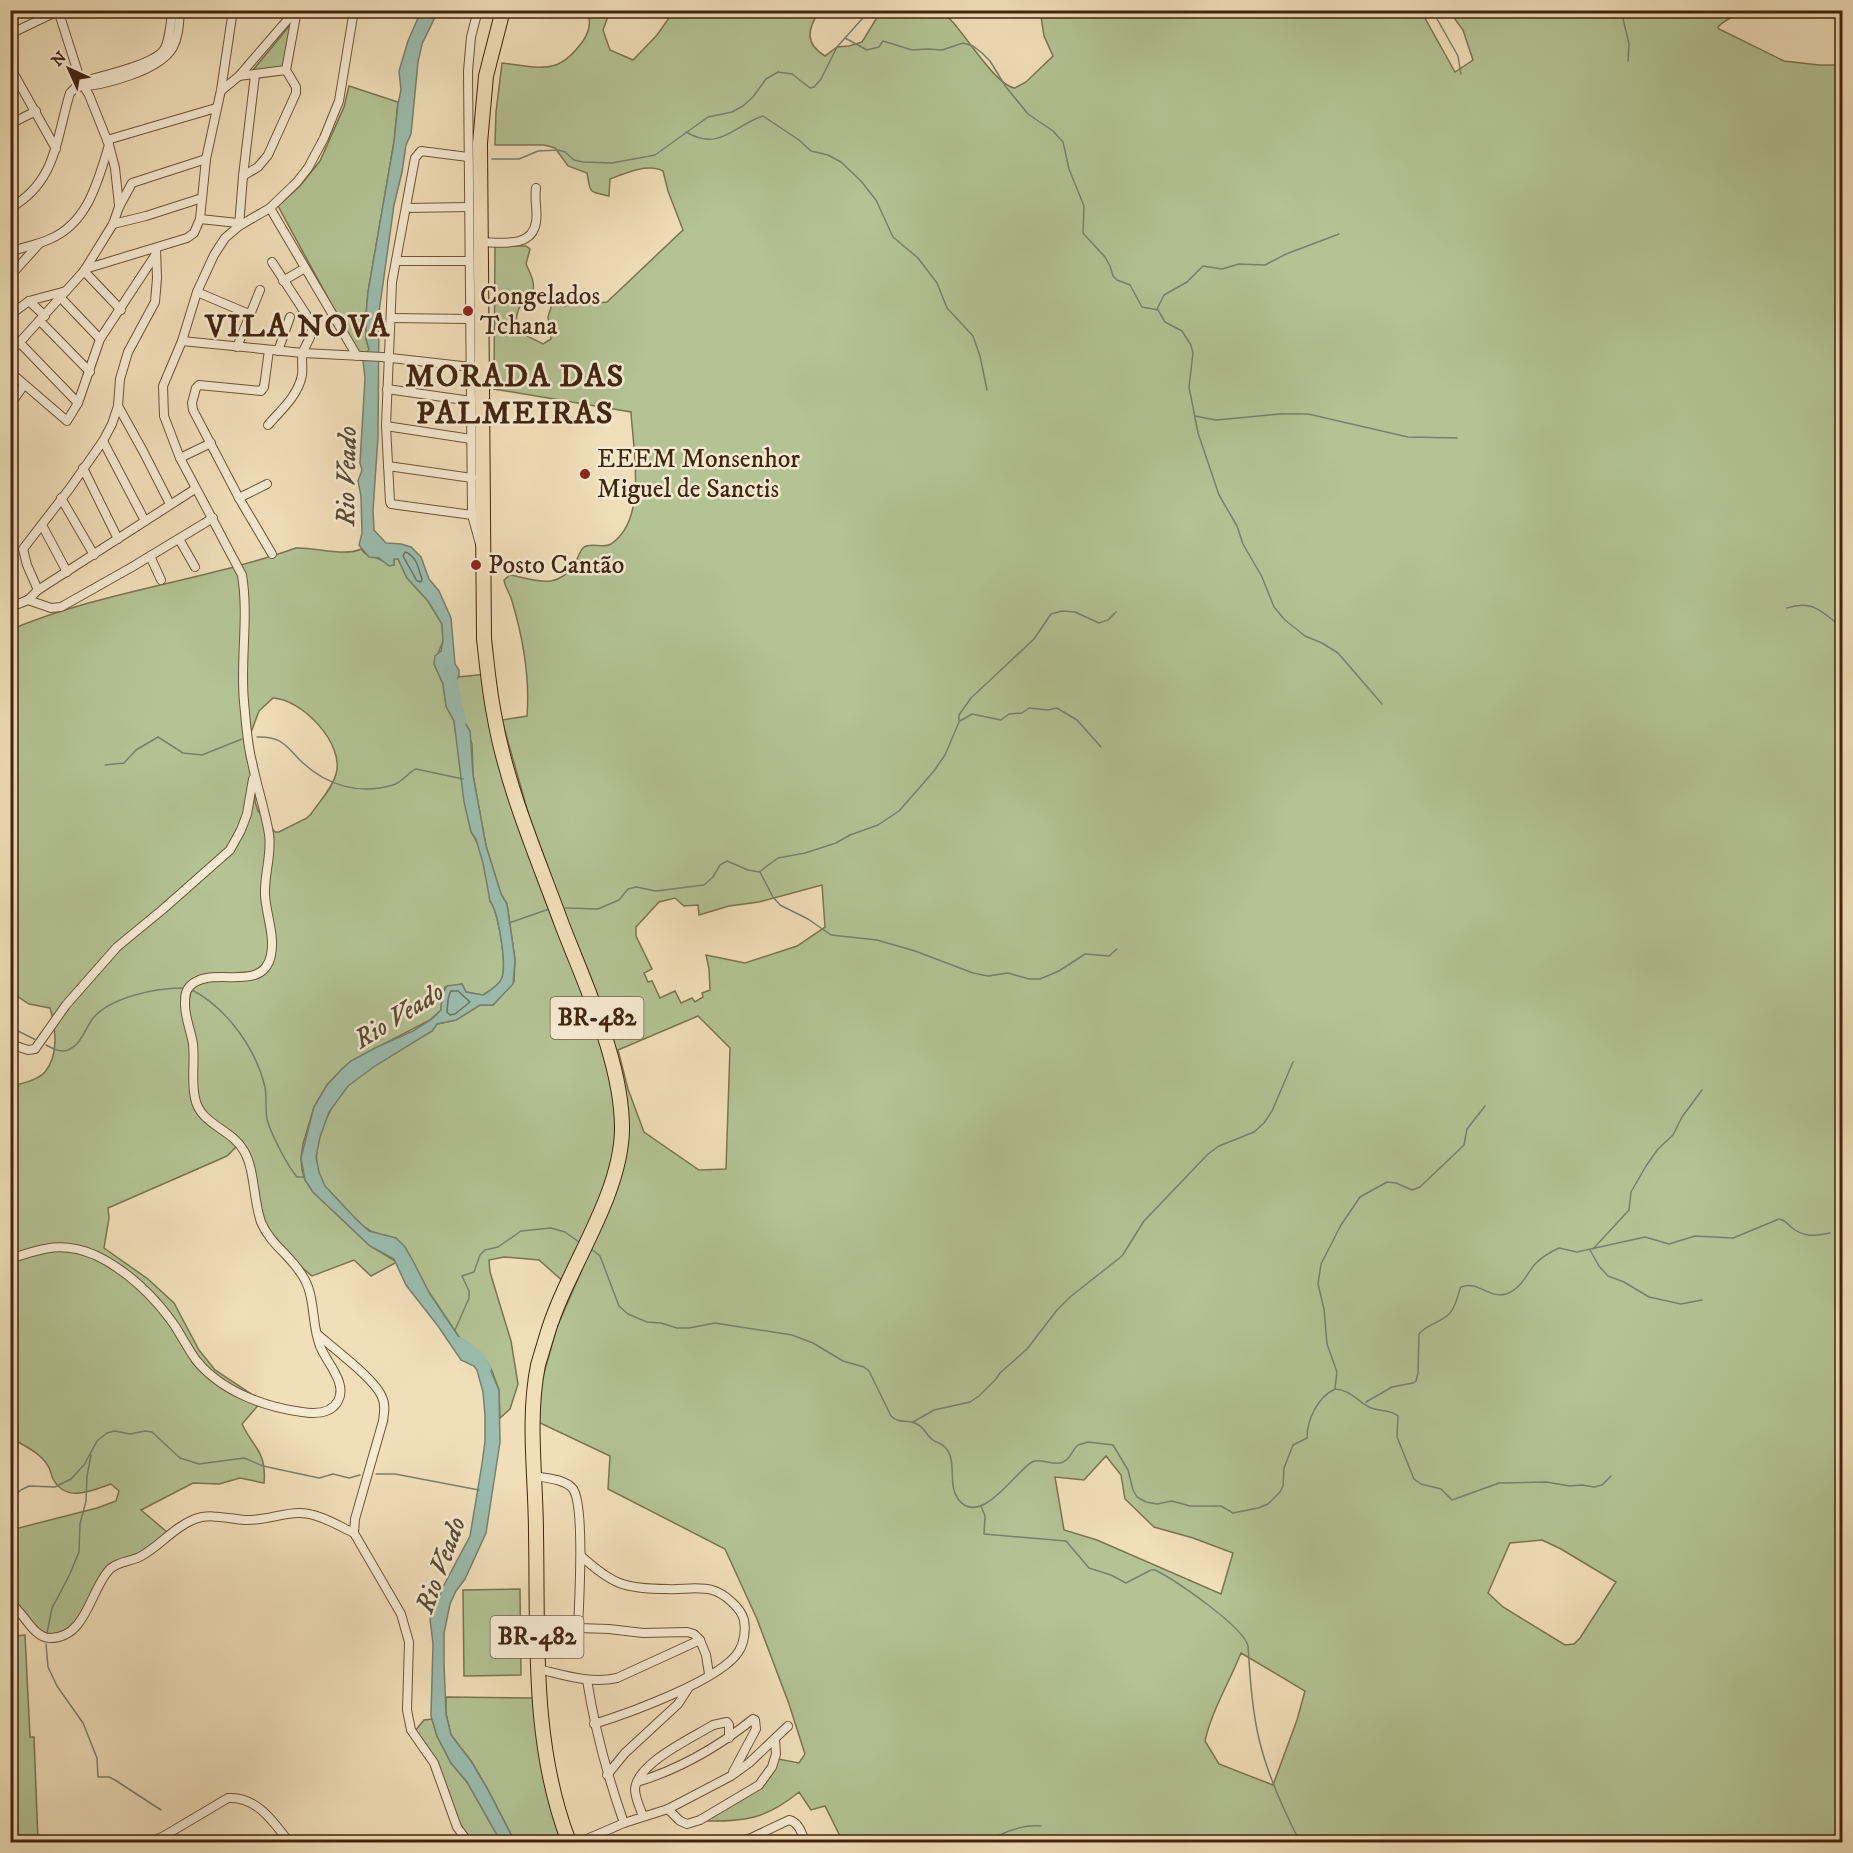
<svg xmlns="http://www.w3.org/2000/svg" width="1853" height="1853" font-family="'IM FELL DW Pica',serif">
	<rect width="100%" height="100%" fill="#f1dfb9"/>
	<filter id="stains"><feTurbulence type="fractalNoise" baseFrequency=".00333" numOctaves="4"/><feColorMatrix values="0 0 0 0 .2 0 0 0 0 .09 0 0 0 0 .02 0 0 0 .5 -.17"/></filter>
	<radialGradient id="worn" r=".72"><stop offset=".6" stop-color="#630" stop-opacity="0"/><stop offset="1" stop-color="#630" stop-opacity=".3"/></radialGradient>
	<g fill="#b3c394" stroke="#7b7450" stroke-width="1.5" fill-rule="evenodd">
		<path d="M1040 10 1421 11 1455 72 1473 60 1463 30 1449 11H1750C1739 14 1726 18 1718 27L1719 29 1784 61 1819 65H1842V1842H843L825 1806 811 1810 799 1792C766 1819 745 1822 703 1821L750 1791 763 1775 773 1758 799 1763 805 1754 789 1704 757 1619 725 1549 608 1489 610 1456 536 1421 537 1398 557 1327 605 1217 626 1119 572 937 529 816 502 720 527 716C530 678 523 638 512 601 510 593 505 588 504 580L510 575C537 580 557 591 575 563 578 558 580 550 584 547 592 542 603 549 611 544 648 519 633 450 631 412L494 389 495 246H526L530 249 526 264C531 275 537 285 531 298L526 297C520 304 516 314 516 324L527 336 543 344 551 339 548 317 553 301 556 299 565 306 568 304 571 297 597 303 607 302 683 230 668 191 663 171C648 163 625 173 610 179L609 196C587 191 591 193 587 173L568 166 555 148 544 145H495L496 112 502 63C541 67 557 77 583 41 589 32 592 22 587 11H610L603 30 610 50 633 60 657 35 674 11H819C808 29 804 43 825 56L837 47 849 46 862 42 881 11H932L940 13 950 19C965 34 996 86 1015 88L1026 82 1053 56 1044 36ZM822 885 825 927 797 946 745 963 706 955 709 969 710 990 702 993 703 997 695 1002 692 998 681 1003 675 991 660 998 652 981 648 982 644 973 652 969 636 936V927L659 902 675 898 684 906 698 905 699 915 729 906 759 902ZM698 1016 730 1048 726 1169 699 1170 644 1132 628 1089 618 1050ZM1106 1456 1121 1475 1125 1499 1154 1527 1193 1538 1233 1553 1221 1594 1097 1540 1064 1530 1055 1477 1084 1480ZM1542 1540 1561 1549 1616 1582 1580 1638 1574 1644 1565 1645 1503 1607 1488 1593 1510 1543ZM1241 1653 1305 1691 1297 1720 1273 1785 1219 1764 1205 1741C1212 1710 1229 1683 1241 1653Z"/>
		<polygon points="291,24 284,69 253,70"/>
		<polygon points="349,86 398,102 394,142 368,292 366,315 366,339 369,350 365,358 360,357 278,206 299,187 320,161 344,107"/>
		<path d="M296 548C315 547 345 557 361 549 369 559 370 554 379 559 386 562 386 564 394 565V559H398L407 578 428 601 442 624 443 641 434 664 443 684 446 706 454 721 471 832C483 848 488 881 490 901 498 911 508 967 501 980 498 986 489 991 483 995L466 992 462 984 445 987 442 995 441 1010 430 1020 351 1061 342 1069 327 1085 314 1107 303 1144 301 1158 302 1170 305 1180 313 1192 370 1246 397 1262 371 1276 354 1260 312 1276C298 1264 279 1250 270 1233 254 1203 262 1170 242 1141L227 1156 108 1208 109 1218 104 1248 148 1279 174 1303 199 1350 215 1370 262 1401 242 1424C254 1449 267 1452 264 1483L240 1478 219 1484 193 1483 141 1510 167 1532 145 1556 115 1566 73 1624 60 1634 43 1641 34 1635 13 1604 11 1530 97 1508 116 1501 119 1491 111 1484C91 1491 66 1503 53 1479 51 1475 51 1470 48 1466 41 1453 23 1445 11 1438V1086C21 1084 38 1080 45 1072 59 1055 56 1028 50 1008L29 1004 11 992 10 630C102 591 203 581 296 548ZM273 698C302 699 345 744 336 774 332 789 319 802 311 814L307 818 279 832H275L258 811 255 802V779L250 735 259 711Z"/>
		<path d="M487 674 490 699 611 1071 617 1112 615 1159 565 1283 539 1260 504 1257 489 1260 490 1272 511 1341 518 1384 510 1409 500 1418 499 1390 492 1371 487 1362 463 1343 423 1283 388 1236C366 1235 352 1215 338 1200 334 1196 329 1191 325 1187 304 1156 326 1110 348 1086 369 1064 406 1047 432 1031L437 1024 456 1020 480 1005H493L514 982 515 960 507 904 501 894 486 846 473 775 472 744 453 699 452 689 458 677Z"/>
		<polygon points="520,1589 521,1675 464,1676 463,1590"/>
		<polygon points="25,1635 30,1737 34,1737 38,1842 11,1842 11,1641 15,1636"/>
		<path d="M446 1697 534 1698C536 1751 546 1792 561 1842H515L487 1788 471 1761 451 1735 446 1714Z"/>
		<polygon points="432,1719 437,1736 451,1763 467,1782 501,1842 470,1842 457,1820 442,1783 414,1732 424,1720"/>
	</g>
	<path fill="#9bbdaf" stroke="#78806e" stroke-width="1.5" d="M421 11H438L422 44 418 62 411 134 406 145 402 172 394 205 379 312 378 437 373 510 374 530 386 543 401 544 411 547 421 557 429 579 439 591 451 618 455 664 459 670V675L452 689 453 699 458 711 470 731 473 775 486 846 501 894 507 904 515 960 513 984 493 1005H480L456 1020 437 1024 432 1031 375 1066 348 1086 329 1112 320 1137 316 1157 319 1172 325 1186 356 1219 369 1231 396 1238 405 1247 412 1259 430 1294 463 1343 487 1362 499 1390 500 1442 486 1533 465 1579 456 1591 450 1604 444 1633V1663L446 1714 451 1735 471 1761 487 1788 515 1842H501L467 1782 451 1763 437 1736 431 1716 433 1644 430 1619 444 1585 470 1536 482 1464 485 1441V1415L483 1392 477 1370 474 1366 461 1360 438 1326 406 1285 394 1259 370 1246 313 1192 305 1180 301 1158 314 1107 327 1085 342 1069 351 1061 377 1047 413 1031 432 1019 441 1010 442 995 447 986 462 984 466 992 483 995C489 991 498 986 501 980 508 967 498 911 490 901L483 863 476 839 471 832 464 802 454 721 446 706 443 684 434 664 435 656 441 651 443 641 442 624 428 601 407 578 398 559H394V565L389 566 379 558 369 557 359 545 362 533 361 496 358 481 362 470 360 463 365 378 363 361 369 349 366 339V315L368 292 394 142 398 104 401 90 399 71 408 41Z"/>
	<g fill="none" stroke-linecap="round" stroke-linejoin="round">
		<g stroke="#6f715e" stroke-width="1.5">
			<path d="M405 552C417 556 418 568 422 579L421 582 417 581 403 556Z"/>
			<path d="M451 991H458L470 1002 455 1014 450 1015 447 1012C448 1005 447 997 451 991Z"/>
		</g>
		<g stroke="#78806e" stroke-width="1.5">
			<polyline points="1432,10 1458,56 1461,74"/>
			<polyline points="1621,10 1629,44 1628,61"/>
			<polyline points="845,38 867,50 879,47 883,41 912,50 927,49 942,50 963,43 973,46 982,53 990,61 1006,87 1028,114 1053,131 1063,142 1069,169 1084,206 1083,233 1105,257 1110,266 1113,276 1117,280 1130,285 1142,307 1158,310 1165,322 1182,331 1191,345 1193,353 1189,387 1198,433 1219,495 1237,526 1243,544 1262,577 1274,607 1285,620 1305,636 1322,643 1338,653 1382,704"/>
			<path d="M686 132C720 152 734 125 763 116L799 140 811 151 828 155 841 162 861 181 876 200 893 237 918 258 937 283 947 308 973 336 980 356 987 390"/>
			<polyline points="492,159 519,159 538,151 558,150 565,152 574,160 583,162 612,163 655,155 708,117 732,112 743,106 753,97 766,79 778,72 792,74 810,88 814,87 821,79 837,47 870,10"/>
			<polyline points="1157,309 1164,295 1187,282 1203,266 1222,269 1239,264 1265,265 1286,254 1339,234"/>
			<polyline points="1195,416 1216,420 1280,414 1308,414 1408,437 1457,438"/>
			<path d="M1787 608C1814 599 1822 613 1842 627"/>
			<polyline points="960,721 972,714 1001,720 1009,714 1022,713 1029,708 1048,710 1057,708 1077,720 1101,747"/>
			<path d="M257 737C283 736 286 747 303 763 328 786 360 795 393 785 403 782 407 773 416 769L463 779"/>
			<polyline points="105,765 124,763 136,750 158,737 183,753 202,755 242,739"/>
			<polyline points="760,872 773,897 780,905 808,919 831,935 877,940 915,951 973,973 988,976 1008,973 1029,979 1040,979 1059,971 1085,954 1109,956 1117,949"/>
			<polyline points="565,908 598,909 619,900 628,889 636,887 656,891 704,885 713,877 720,865 727,861 748,870 759,872 778,858 805,853 836,843 850,835 878,825 899,811 934,771 945,755 959,722 959,715 971,698 1034,639 1051,614 1062,611 1075,612 1099,623 1108,620 1116,612"/>
			<polyline points="509,923 549,909"/>
			<path d="M192 990C227 1008 256 1049 265 1087 267 1098 265 1109 267 1119 270 1132 288 1167 297 1177H304"/>
			<polyline points="10,1027 36,1040"/>
			<path d="M46 1045C52 1048 60 1053 68 1050 82 1044 85 1028 94 1017 112 997 156 988 182 988"/>
			<path d="M590 1248 600 1256 619 1306 628 1314 647 1322 661 1323 677 1328H689L715 1323 792 1335 813 1343 843 1361 864 1367 869 1371 891 1416C899 1424 908 1419 917 1424 924 1427 927 1436 933 1440 937 1443 941 1443 945 1447 958 1461 947 1484 958 1499 980 1529 1017 1470 1032 1462 1042 1457 1053 1467 1063 1462 1070 1460 1072 1450 1078 1445L1088 1442 1113 1445 1128 1470 1133 1490 1137 1497 1146 1502 1157 1504 1172 1501 1190 1506H1221L1233 1513 1258 1508 1268 1504 1280 1492 1283 1486 1284 1468 1293 1445 1307 1438C1307 1419 1318 1397 1335 1389 1351 1390 1357 1401 1369 1407 1379 1412 1390 1409 1398 1416L1397 1437 1414 1479 1421 1484 1441 1489 1452 1500 1499 1483 1546 1482 1570 1486 1582 1485 1594 1487 1602 1485 1611 1476"/>
			<polyline points="1593,1249 1629,1210 1631,1192 1646,1166 1658,1149 1673,1135 1682,1117 1702,1090"/>
			<polyline points="1590,1250 1599,1266 1608,1276 1624,1282 1649,1297 1681,1304 1702,1300"/>
			<polyline points="455,1330 469,1298 469,1291 462,1276 474,1272 480,1255 485,1250 498,1247 521,1231 551,1228 565,1232 579,1242"/>
			<polyline points="1335,1388 1337,1372 1327,1344 1324,1309 1318,1284 1321,1264 1341,1225 1360,1197 1387,1182 1396,1183 1412,1190 1420,1187 1464,1145 1467,1129 1485,1106"/>
			<path d="M1366 1402 1392 1387 1413 1383 1416 1381 1418 1373 1419 1334C1427 1324 1440 1323 1449 1314 1457 1306 1457 1295 1461 1287 1478 1280 1489 1299 1506 1294 1521 1289 1526 1275 1535 1264 1542 1257 1550 1252 1559 1248L1577 1252 1645 1237 1669 1244 1695 1236 1733 1238 1779 1219C1785 1220 1787 1223 1791 1227 1804 1238 1815 1236 1830 1233"/>
			<polyline points="913,1422 934,1410 970,1402 979,1396 996,1379 1000,1373 1027,1349 1057,1310 1070,1297 1122,1256 1144,1221 1208,1154 1219,1146 1254,1132 1264,1123 1272,1111 1293,1062"/>
			<polyline points="376,1474 395,1474 479,1490"/>
			<polyline points="10,1500 21,1490 29,1486 55,1487 71,1479 84,1465 97,1441 107,1433 115,1431 130,1434 145,1431 152,1432 180,1458 199,1464 244,1458 263,1466 319,1478 333,1474 349,1478 360,1475"/>
			<path d="M981 1506 985 1516 984 1534 1066 1541 1089 1568 1111 1575 1126 1583 1151 1570H1155C1175 1580 1243 1626 1248 1646 1250 1677 1252 1709 1259 1739 1267 1773 1284 1811 1300 1842"/>
			<polyline points="47,1633 52,1608 69,1576 79,1552 80,1524 86,1501 87,1476 91,1455"/>
			<polyline points="46,1644 48,1667 57,1686 83,1723 97,1758 98,1777 109,1777 115,1780 161,1810"/>
			<path d="M981 1842C1002 1835 1018 1824 1041 1826"/>
		</g>
		<g stroke="#9bbdaf" stroke-width="10">
			<polyline points="451,673 461,722"/>
			<polyline points="460,1342 478,1355 486,1369"/>
		</g>
		<defs>
			<g id="street">
				<polyline points="58,10 81,82 89,95 109,145 115,168 119,205"/>
				<path d="M172 10C171 23 170 37 165 48 156 65 100 76 81 82L76 87C102 86 160 71 173 47 179 36 179 23 180 10"/>
				<polyline points="478,10 471,37 468,71 472,515 480,544"/>
				<polyline points="10,34 58,11"/>
				<polyline points="10,67 56,149"/>
				<polyline points="239,76 296,10"/>
				<polyline points="222,90 239,76 286,70"/>
				<polyline points="10,124 36,111"/>
				<polyline points="107,140 216,108"/>
				<polyline points="468,157 421,151 415,158 392,282 386,426 390,502 391,504 472,515"/>
				<polyline points="243,176 258,167 268,155 296,93 296,87 286,70 297,10"/>
				<path d="M10 208C57 182 56 138 70 93L76 87"/>
				<polyline points="270,208 357,356"/>
				<polyline points="406,208 469,207"/>
				<polyline points="200,219 238,223"/>
				<polyline points="113,224 146,216 202,198"/>
				<polyline points="239,226 243,176 255,75"/>
				<path d="M479 242C500 242 532 249 536 222 538 211 534 200 536 188"/>
				<path d="M10 252C23 247 37 245 50 239 88 223 98 181 109 145"/>
				<polyline points="396,261 469,261"/>
				<polyline points="85,269 187,238 194,233 200,219 206,159 221,90 233,10"/>
				<polyline points="84,271 121,310"/>
				<polyline points="10,276 39,244"/>
				<polyline points="283,281 305,268"/>
				<polyline points="197,292 249,314"/>
				<polyline points="60,297 100,339"/>
				<polyline points="29,301 45,316"/>
				<polyline points="10,315 29,301 66,291"/>
				<polyline points="391,318 470,319"/>
				<polyline points="40,321 90,372"/>
				<polyline points="182,341 303,353 382,357 471,367"/>
				<polyline points="20,343 78,403"/>
				<polyline points="237,347 260,290"/>
				<polyline points="269,350 264,387 261,391 199,385 196,388 192,403 193,410 239,498 272,554"/>
				<polyline points="278,351 290,317"/>
				<polyline points="10,353 84,271 113,224 119,207 132,183 206,159"/>
				<polyline points="10,372 67,421 78,403 100,339 156,254"/>
				<polyline points="387,389 471,401"/>
				<polyline points="10,405 24,385"/>
				<polyline points="118,406 143,451 170,504"/>
				<path d="M268 425C281 410 298 396 302 375 303 368 301 359 303 352 307 341 315 334 311 322L272 262"/>
				<polyline points="386,426 471,439"/>
				<polyline points="103,441 145,521"/>
				<polyline points="180,458 211,443"/>
				<polyline points="388,466 472,478"/>
				<polyline points="83,468 118,539"/>
				<polyline points="195,489 38,590 28,600 51,608 61,607 132,567 213,518"/>
				<polyline points="61,498 94,555"/>
				<polyline points="239,498 267,484"/>
				<polyline points="42,525 67,572"/>
				<polyline points="179,539 195,567"/>
				<polyline points="150,556 161,580"/>
				<polyline points="38,590 27,565 23,549 70,488 103,441 112,424 118,406 120,379 128,352 155,302 157,278 156,248"/>
				<polyline points="10,597 18,604 28,600"/>
				<polyline points="10,1044 28,1050 35,1049 66,1005 117,947 162,910 230,850 241,830 247,814 253,779"/>
				<path d="M10 1259C43 1248 62 1241 95 1255 127 1270 155 1297 175 1326 182 1337 188 1349 196 1360 221 1391 264 1407 302 1412 315 1414 331 1414 338 1401 348 1383 326 1362 320 1346 311 1324 316 1295 302 1275 290 1255 270 1244 261 1222 253 1199 255 1170 244 1151 231 1128 200 1125 195 1098 191 1080 195 1062 193 1044 191 1031 185 1018 185 1005 185 998 185 991 190 986 211 964 263 995 271 955 275 935 266 914 265 895 264 874 272 855 269 834 265 810 257 787 252 762 247 743 246 722 244 702 240 660 249 617 242 575L180 458 164 416 163 386 182 341 197 292 214 255 225 238 239 226 270 208 297 182 308 168 324 138 339 101 354 10"/>
				<path d="M317 1334C333 1348 375 1379 382 1397 386 1405 384 1413 383 1421L355 1519 354 1533 401 1614 409 1642 407 1710 411 1730 434 1763 457 1827 468 1842"/>
				<path d="M534 1476C546 1478 565 1479 573 1489 585 1506 579 1604 578 1628"/>
				<path d="M581 1556C612 1584 624 1589 667 1589 682 1590 697 1586 712 1590 724 1593 741 1608 744 1620 746 1630 744 1643 739 1651 722 1680 626 1714 594 1724"/>
				<path d="M10 1603C24 1612 33 1638 50 1638 87 1638 90 1589 110 1569 120 1560 133 1562 143 1555 162 1544 174 1527 195 1519 210 1513 229 1519 245 1520 264 1521 282 1513 299 1513 318 1513 337 1525 354 1533"/>
				<polyline points="537,1642 578,1628 609,1629 643,1633 687,1632 694,1634 700,1640 706,1655 709,1674"/>
				<path d="M538 1669C564 1675 590 1684 617 1678L700 1640"/>
				<path d="M587 1680C595 1730 607 1775 624 1823"/>
				<polyline points="607,1775 625,1753 678,1704 689,1687"/>
				<path d="M637 1782C680 1769 718 1747 753 1719L755 1720 756 1729 733 1772"/>
				<polyline points="668,1809 680,1821 687,1824 700,1820 759,1785 772,1767 776,1754 775,1740"/>
				<path d="M643 1816C640 1808 635 1798 635 1789 637 1763 692 1738 713 1725L727 1722 729 1725V1738"/>
				<path d="M150 1842 164 1836 228 1798C256 1796 273 1821 289 1842"/>
				<polyline points="580,1842 624,1823 668,1809 731,1776 749,1763 788,1726"/>
				<path d="M736 1842 751 1838 789 1820C799 1822 802 1834 805 1842"/>
			</g>
			<path id="highway" d="M503 10 486 76 480 143 484 639C487 664 489 689 494 714 506 785 536 854 561 922 585 985 623 1063 622 1131 620 1199 566 1270 547 1335 544 1345 541 1355 538 1365 527 1420 536 1478 536 1534 538 1637 531 1744 569 1842"/>
		</defs>
		<use href="#street" stroke="#6e5438" stroke-width="10"/>
		<use href="#highway" stroke="#43250d" stroke-width="16"/>
		<use href="#street" stroke="#f6ead2" stroke-width="8"/>
		<use href="#highway" stroke="#f1dfb9" stroke-width="14"/>
	</g>
	<g fill="#8f2418" stroke="#f6ead2" stroke-width="2">
		<circle cx="468" cy="311" r="6"/>
		<circle cx="585" cy="474" r="6"/>
		<circle cx="476" cy="565" r="6"/>
	</g>
	<g text-anchor="middle" dominant-baseline="central" stroke-width="5" stroke-linejoin="round" paint-order="stroke">
		<g fill="#f6ead2" stroke="#796048" stroke-width="1.5">
			<rect x="550.5" y="997" width="93" height="42" rx="4.5"/>
			<rect x="490.5" y="1616" width="93" height="42" rx="4.5"/>
		</g>
		<g font-size="24" font-weight="bold" fill="#43250d">
			<text x="597" y="1018">BR-482</text>
			<text x="537" y="1637">BR-482</text>
		</g>
		<g font-size="26" fill="#43250d" stroke="#f6ead2" text-anchor="start">
			<text x="480" y="296">Congelados<tspan x="480" dy="30">Tchana</tspan></text>
			<text x="597" y="459">EEEM Monsenhor<tspan x="597" dy="30">Miguel de Sanctis</tspan></text>
			<text x="488" y="565">Posto Cantão</text>
		</g>
		<g font-size="27" font-style="italic" fill="#594b36" stroke="#f6ead2">
			<text transform="translate(347 476) rotate(-89)">Rio Veado</text>
			<text transform="translate(399 1016) rotate(-32)">Rio Veado</text>
			<text transform="translate(441 1565) rotate(-70)">Rio Veado</text>
		</g>
		<g font-size="32" font-weight="bold" letter-spacing="1.5" fill="#43250d" stroke="#f6ead2">
			<text x="298" y="327">VILA NOVA</text>
			<text x="515" y="377">MORADA DAS<tspan x="515" dy="37">PALMEIRAS</tspan></text>
		</g>
	</g>
	<rect width="1853" height="1853" fill="none" stroke="#f1dfb9" stroke-width="36"/>
	<rect x="12" y="12" width="1829" height="1829" fill="none" stroke="#43250d" stroke-width="3"/>
	<rect x="18" y="18" width="1817" height="1817" fill="none" stroke="#43250d" stroke-width="1.5"/>
	<g transform="translate(69 69) rotate(315)" stroke="#f6ead2" stroke-width="4.5" paint-order="stroke">
	<path d="M0-4.5L10 22L0 15L-10 22Z" fill="#43250d"/>
	<text y="-9" font-size="16" font-weight="bold" text-anchor="middle" fill="#43250d">N</text>
	</g>
	<rect width="100%" height="100%" filter="url(#stains)"/>
	<rect width="100%" height="100%" fill="url(#worn)"/>
</svg>
